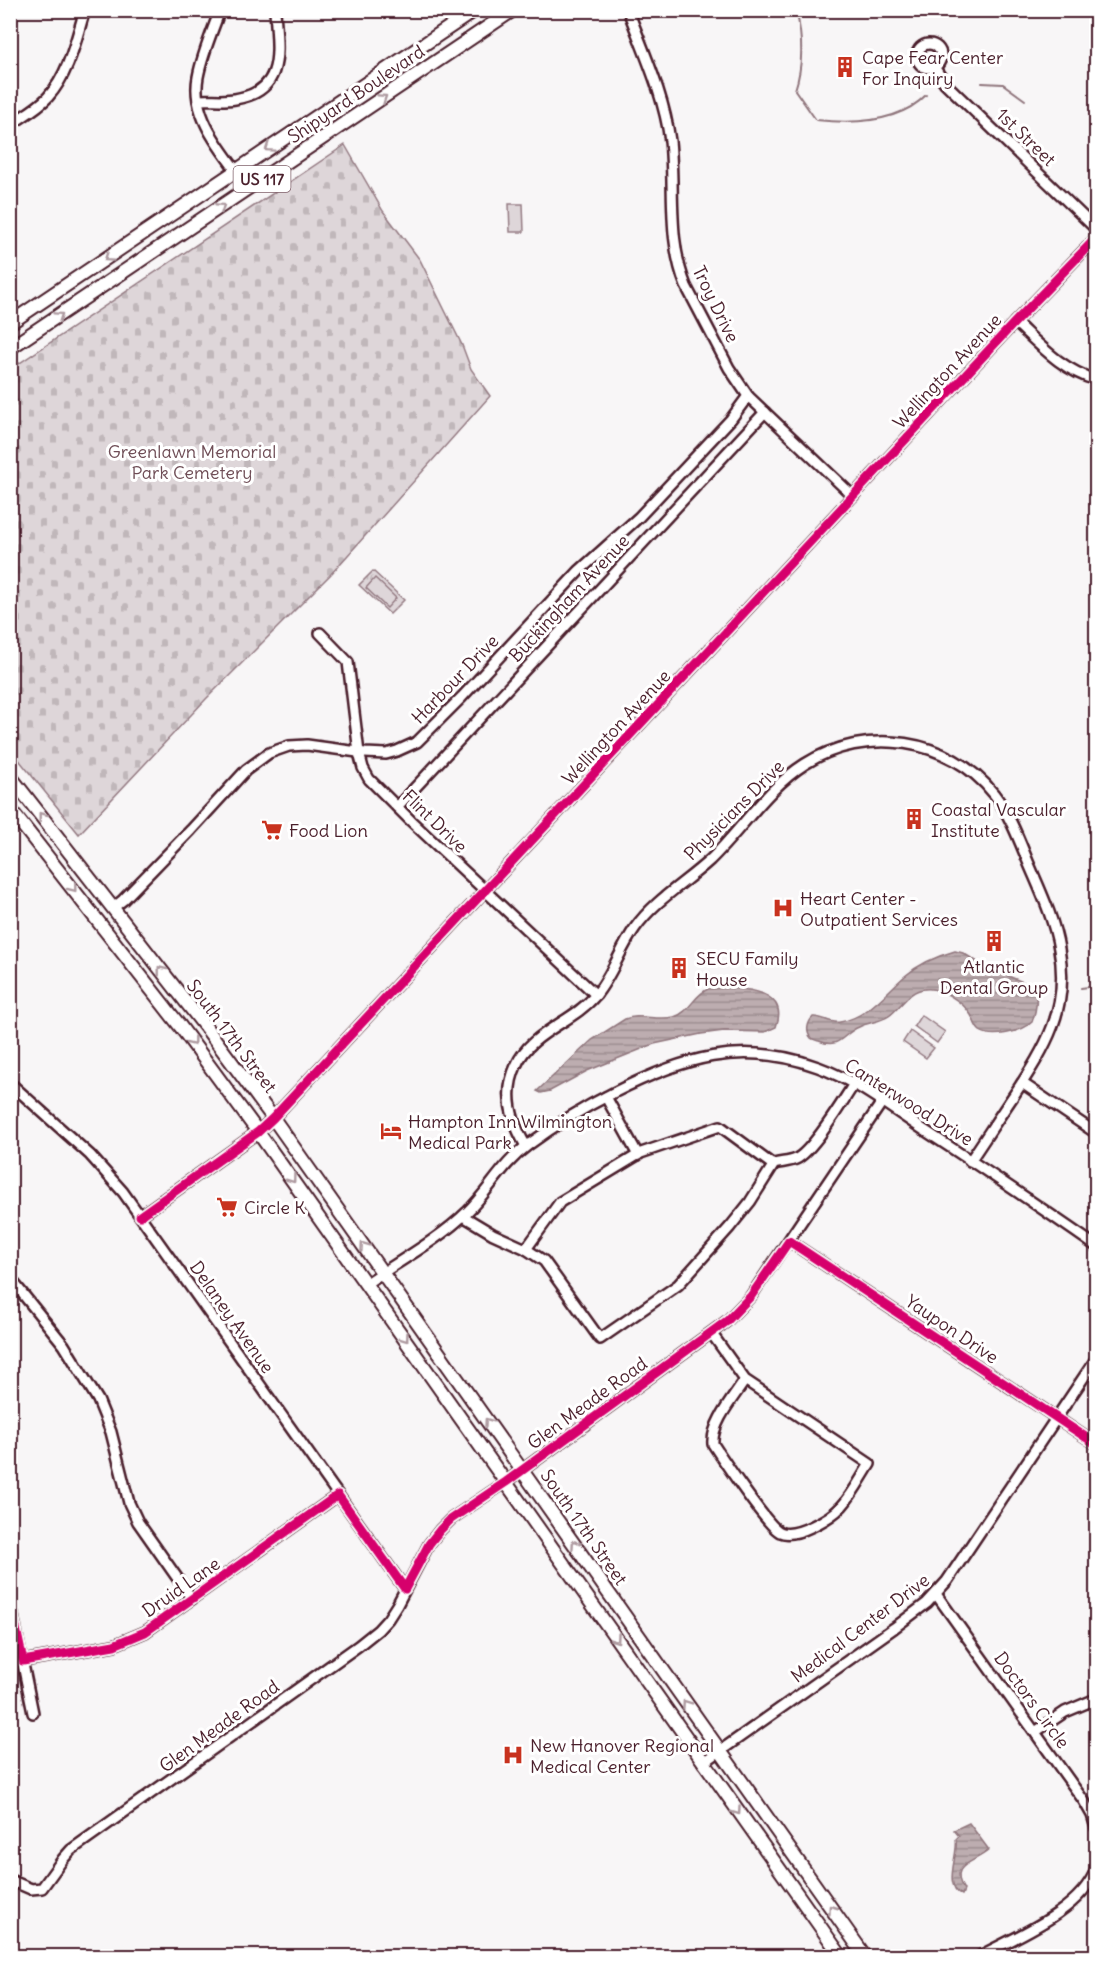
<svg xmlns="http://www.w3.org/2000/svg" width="1107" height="1967" font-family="Delius,sans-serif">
	<defs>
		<pattern id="grass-tufts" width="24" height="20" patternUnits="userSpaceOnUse" patternTransform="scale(1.5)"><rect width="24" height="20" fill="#ded6d9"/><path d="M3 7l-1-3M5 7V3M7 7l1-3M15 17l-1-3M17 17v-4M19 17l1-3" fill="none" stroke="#c0b7ba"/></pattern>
		<pattern id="cemetery-stones" width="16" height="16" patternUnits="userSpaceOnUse" patternTransform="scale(1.5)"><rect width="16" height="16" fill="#ded6d9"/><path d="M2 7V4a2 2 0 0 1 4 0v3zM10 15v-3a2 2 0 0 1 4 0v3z" fill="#c0b7ba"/></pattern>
		<pattern id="water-rules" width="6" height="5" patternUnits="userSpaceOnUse" patternTransform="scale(1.5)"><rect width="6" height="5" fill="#bdadb0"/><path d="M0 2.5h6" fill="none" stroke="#9c8c8f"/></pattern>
	</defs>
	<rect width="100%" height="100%" fill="#f8f6f7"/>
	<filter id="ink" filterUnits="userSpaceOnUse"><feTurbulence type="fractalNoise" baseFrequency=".0167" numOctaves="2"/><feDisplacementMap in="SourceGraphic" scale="12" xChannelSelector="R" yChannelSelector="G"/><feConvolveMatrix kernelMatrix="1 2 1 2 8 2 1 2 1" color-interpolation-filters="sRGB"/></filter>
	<g filter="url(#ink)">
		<polygon fill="url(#grass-tufts)" stroke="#947a82" stroke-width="1.5" points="373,571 404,600 390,614 359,585"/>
		<polygon fill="url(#cemetery-stones)" stroke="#947a82" stroke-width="1.5" points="345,145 383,211 420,260 462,345 471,369 490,396 331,574 206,699 79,834 11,750 11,369"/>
		<g fill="#ded6d9" stroke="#947a82" stroke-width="1.5">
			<polygon points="509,204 523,204 524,232 510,232"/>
			<polygon points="375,578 396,598 387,608 366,588"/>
			<polygon points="921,1015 945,1032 937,1043 914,1026"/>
			<polygon points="910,1031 934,1048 926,1058 903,1042"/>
		</g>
		<g fill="url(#water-rules)" stroke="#8f747b" stroke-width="1.5">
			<path d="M955 951 963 953 986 967 1033 986C1039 997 1036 1011 1032 1022 1022 1032 992 1039 980 1031 975 1027 974 1020 971 1015 963 1002 941 987 925 989 908 990 901 1008 889 1016 880 1022 869 1022 859 1027 843 1033 840 1050 819 1041 818 1041 812 1039 811 1038 805 1031 808 1022 813 1017 822 1016 830 1024 840 1022 868 1017 885 993 905 976 919 964 937 956 955 951Z"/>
			<path d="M708 989C733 987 792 986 776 1027L765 1032 724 1031 701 1034 654 1044 587 1071 550 1091 541 1093 537 1091 592 1040 625 1019C638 1013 658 1021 674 1017 689 1013 694 995 708 989Z"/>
			<path d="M969 1823 989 1850C973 1864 948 1864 964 1890L962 1895C942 1885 959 1856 956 1839L959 1836 954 1830Z"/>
		</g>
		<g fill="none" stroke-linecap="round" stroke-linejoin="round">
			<g stroke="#8f747b" stroke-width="2">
				<path d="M796 10C803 38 804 63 795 90L816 120C853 124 899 123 926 95"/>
				<polyline points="982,83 1003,84 1025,100"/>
				<polyline points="1081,988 1096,986"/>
			</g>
			<defs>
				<g id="minor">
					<path d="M220 10C212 32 202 55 198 77 190 119 227 156 249 188"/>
					<path d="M628 10C644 53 664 95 670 141 675 190 667 239 686 286L729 368 748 396 853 496"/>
					<circle cx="929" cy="56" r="12"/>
					<polyline points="934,67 945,83 1096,229"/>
					<path d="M198 100C210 99 223 101 235 99 287 91 277 49 275 10"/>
					<path d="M10 125C23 116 38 108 48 97 69 74 76 39 85 10"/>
					<path d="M1015 322C1041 346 1062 370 1096 380"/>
					<polyline points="320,633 348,662 359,753 363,768 369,779 411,821 596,995"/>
					<polyline points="397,807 765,412"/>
					<polyline points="113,908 123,900 191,830 246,770 269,753 289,746 307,745 365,753 386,754 397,751 417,742 462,697 579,571 639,517 731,419 748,396"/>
					<polyline points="10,1083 90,1155 123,1192 405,1589"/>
					<polyline points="1022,1083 1096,1133"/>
					<polyline points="606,1097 638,1155"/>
					<path d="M526 1146C511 1121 503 1094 516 1066 530 1032 572 1023 595 996 612 976 620 949 635 928 655 900 685 883 710 860 742 829 767 788 805 764 865 726 949 737 994 794 1010 815 1019 840 1029 864 1041 892 1054 919 1059 949 1070 1008 1046 1047 1014 1095 999 1117 985 1139 970 1161"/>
					<polyline points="140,1216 258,1132 273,1118 1015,322 1096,238"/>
					<path d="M463 1216 493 1234 526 1249 544 1261 600 1339 678 1285 730 1227 750 1202 774 1164C781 1162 790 1162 796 1159 813 1151 843 1101 854 1084"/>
					<polyline points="789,1241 1096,1444"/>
					<polyline points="526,1249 560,1202 641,1153 720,1126 773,1165"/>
					<polyline points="10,1278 64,1345 98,1400 111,1432 129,1503 138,1522 192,1599"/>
					<path d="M367 1283C398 1262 441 1238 467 1212 489 1191 502 1164 528 1145 554 1126 583 1108 613 1093 682 1058 741 1039 818 1067 857 1081 892 1109 927 1132 984 1169 1040 1207 1096 1246"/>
					<path d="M712 1334 745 1380 870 1464C861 1478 853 1494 842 1506 831 1518 795 1539 780 1532 768 1527 722 1458 713 1444 711 1423 735 1396 745 1380"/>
					<polyline points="936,1594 1084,1801 1092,1815 1096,1828"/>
					<polyline points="10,1601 33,1713"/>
					<polyline points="23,1661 114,1645 145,1632 338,1495"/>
					<polyline points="1035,1732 1065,1712 1096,1699"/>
					<polyline points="703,1763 894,1628 927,1603 947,1581 1096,1359"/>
					<polyline points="10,1880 31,1889 42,1888 63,1859 71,1850 358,1646 378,1630 388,1619 397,1605 429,1544 440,1530 451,1519 506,1482 727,1321 751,1296 882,1102"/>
					<path d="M980 1956C1017 1936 1081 1911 1096 1869"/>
				</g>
				<g id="major">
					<polyline points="10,323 475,10"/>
					<polyline points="10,348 513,10"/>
					<polyline points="10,776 207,1029 273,1118 865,1956"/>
					<polyline points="10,809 180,1026 258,1132 841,1956"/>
				</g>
			</defs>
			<use href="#minor" stroke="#4a1f2b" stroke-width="14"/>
			<use href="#major" stroke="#4a1f2b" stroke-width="16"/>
			<use href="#minor" stroke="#fff" stroke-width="9"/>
			<use href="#major" stroke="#fff" stroke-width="12"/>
			<defs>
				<g id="cycleway">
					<polyline points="140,1216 258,1132 273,1118 1015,322 1096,238"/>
					<polyline points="10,1601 23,1661 114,1645 145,1632 338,1495 405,1589 429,1544 440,1530 451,1519 506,1482 727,1321 751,1296 789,1241 1096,1444"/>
				</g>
			</defs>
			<use href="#cycleway" stroke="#fff" stroke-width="13"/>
			<use href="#cycleway" stroke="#d6006c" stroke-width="9"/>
		</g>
		<defs><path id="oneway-chevron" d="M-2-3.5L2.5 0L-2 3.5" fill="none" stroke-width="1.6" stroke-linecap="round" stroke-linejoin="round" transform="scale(1.5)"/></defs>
		<g stroke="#ae9aa0">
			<use href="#oneway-chevron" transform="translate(383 98) rotate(-34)"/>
			<use href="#oneway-chevron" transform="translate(269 148) rotate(146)"/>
			<use href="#oneway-chevron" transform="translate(221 207) rotate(-34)"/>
			<use href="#oneway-chevron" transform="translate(108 258) rotate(146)"/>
			<use href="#oneway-chevron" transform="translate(59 316) rotate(-34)"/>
			<use href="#oneway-chevron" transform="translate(42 816) rotate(-128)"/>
			<use href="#oneway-chevron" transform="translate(73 888) rotate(52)"/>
			<use href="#oneway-chevron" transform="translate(161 970) rotate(-128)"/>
			<use href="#oneway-chevron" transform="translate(192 1042) rotate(52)"/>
			<use href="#oneway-chevron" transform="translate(292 1179) rotate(54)"/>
			<use href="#oneway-chevron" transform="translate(364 1246) rotate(-125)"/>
			<use href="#oneway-chevron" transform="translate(405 1338) rotate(54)"/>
			<use href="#oneway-chevron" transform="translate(488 1422) rotate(-125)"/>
			<use href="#oneway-chevron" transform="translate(575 1544) rotate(-125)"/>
			<use href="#oneway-chevron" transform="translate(616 1639) rotate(55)"/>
			<use href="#oneway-chevron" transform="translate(686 1704) rotate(-125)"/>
			<use href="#oneway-chevron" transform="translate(737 1811) rotate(55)"/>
			<use href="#oneway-chevron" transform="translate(832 1909) rotate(-125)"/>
		</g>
	</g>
	<defs>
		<symbol id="building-bare" viewBox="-9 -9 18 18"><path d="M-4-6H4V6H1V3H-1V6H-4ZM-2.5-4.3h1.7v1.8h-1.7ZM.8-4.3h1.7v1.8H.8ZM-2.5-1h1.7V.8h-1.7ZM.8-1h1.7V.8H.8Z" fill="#c8321e" stroke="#fff" stroke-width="2.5" paint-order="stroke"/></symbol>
		<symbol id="supermarket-bare" viewBox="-9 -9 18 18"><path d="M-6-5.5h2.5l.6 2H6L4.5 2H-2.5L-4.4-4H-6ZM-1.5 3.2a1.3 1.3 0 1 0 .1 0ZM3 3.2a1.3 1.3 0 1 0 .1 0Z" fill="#c8321e" stroke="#fff" stroke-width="2.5" paint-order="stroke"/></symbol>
		<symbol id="hospital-bare" viewBox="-9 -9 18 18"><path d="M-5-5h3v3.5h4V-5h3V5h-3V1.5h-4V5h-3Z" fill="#c8321e" stroke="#fff" stroke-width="2.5" paint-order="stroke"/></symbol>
		<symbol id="hotel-bare" viewBox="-9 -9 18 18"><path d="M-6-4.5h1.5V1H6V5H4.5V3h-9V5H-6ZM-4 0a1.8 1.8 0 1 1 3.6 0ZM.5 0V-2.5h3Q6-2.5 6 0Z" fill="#c8321e" stroke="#fff" stroke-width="2.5" paint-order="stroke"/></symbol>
	</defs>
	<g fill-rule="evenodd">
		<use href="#building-bare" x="830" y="52" width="30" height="30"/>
		<use href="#building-bare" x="899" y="804" width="30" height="30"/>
		<use href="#supermarket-bare" x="257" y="815" width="30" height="30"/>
		<use href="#hospital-bare" x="768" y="893" width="30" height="30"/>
		<use href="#building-bare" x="979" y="926" width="30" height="30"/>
		<use href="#building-bare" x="664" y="953" width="30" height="30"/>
		<use href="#hotel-bare" x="376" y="1116" width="30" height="30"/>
		<use href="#supermarket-bare" x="212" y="1192" width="30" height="30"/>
		<use href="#hospital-bare" x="498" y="1740" width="30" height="30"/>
	</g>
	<g text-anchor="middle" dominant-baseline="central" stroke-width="6" stroke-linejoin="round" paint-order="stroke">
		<rect fill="#fff" stroke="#80626b" stroke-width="1.5" x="233.5" y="166" width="57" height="26" rx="4.5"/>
		<g font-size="16" font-weight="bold" fill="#4a1f2b">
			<text x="262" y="179">US 117</text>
		</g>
		<g font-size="18" fill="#4a1f2b" stroke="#fff" text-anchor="start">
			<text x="862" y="57">Cape Fear Center<tspan x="862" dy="21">For Inquiry</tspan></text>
			<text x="931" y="809">Coastal Vascular<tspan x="931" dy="21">Institute</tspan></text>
			<text x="289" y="830">Food Lion</text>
			<text x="800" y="898">Heart Center -<tspan x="800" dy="21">Outpatient Services</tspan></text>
			<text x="696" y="958">SECU Family<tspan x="696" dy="21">House</tspan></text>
			<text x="994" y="966" text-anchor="middle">Atlantic<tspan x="994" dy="21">Dental Group</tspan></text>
			<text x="408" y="1121">Hampton Inn Wilmington<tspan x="408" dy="21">Medical Park</tspan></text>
			<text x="244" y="1207">Circle K</text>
			<text x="530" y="1745">New Hanover Regional<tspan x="530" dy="21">Medical Center</tspan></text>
		</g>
		<g font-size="18" fill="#4a1f2b" stroke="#fff">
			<text transform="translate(356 94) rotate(-34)">Shipyard Boulevard</text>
			<text transform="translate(1026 137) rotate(44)">1st Street</text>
			<text transform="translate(716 304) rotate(64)">Troy Drive</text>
			<text transform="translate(947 371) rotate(-47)">Wellington Avenue</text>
			<text transform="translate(569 598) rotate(-47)">Buckingham Avenue</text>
			<text transform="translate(455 679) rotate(-46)">Harbour Drive</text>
			<text transform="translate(616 727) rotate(-47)">Wellington Avenue</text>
			<text transform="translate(734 810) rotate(-45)">Physicians Drive</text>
			<text transform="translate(435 821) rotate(44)">Flint Drive</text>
			<text transform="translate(232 1036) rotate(53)">South 17th Street</text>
			<text transform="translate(909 1102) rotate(32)">Canterwood Drive</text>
			<text transform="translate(232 1317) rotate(55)">Delaney Avenue</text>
			<text transform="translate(952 1329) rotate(34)">Yaupon Drive</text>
			<text transform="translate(587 1403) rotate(-36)">Glen Meade Road</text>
			<text transform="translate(584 1527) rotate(55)">South 17th Street</text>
			<text transform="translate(181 1587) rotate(-35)">Druid Lane</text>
			<text transform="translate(860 1628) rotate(-37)">Medical Center Drive</text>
			<text transform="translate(1032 1700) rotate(54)">Doctors Circle</text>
			<text transform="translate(219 1726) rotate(-36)">Glen Meade Road</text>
		</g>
		<g font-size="18" fill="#6f4d56" stroke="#fff">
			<text x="192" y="451">Greenlawn Memorial<tspan x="192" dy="21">Park Cemetery</tspan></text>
		</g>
	</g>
	<rect width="1107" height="1967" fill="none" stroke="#fff" stroke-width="36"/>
	<rect x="18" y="18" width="1071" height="1931" fill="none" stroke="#4a1f2b" stroke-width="2" filter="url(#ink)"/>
</svg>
